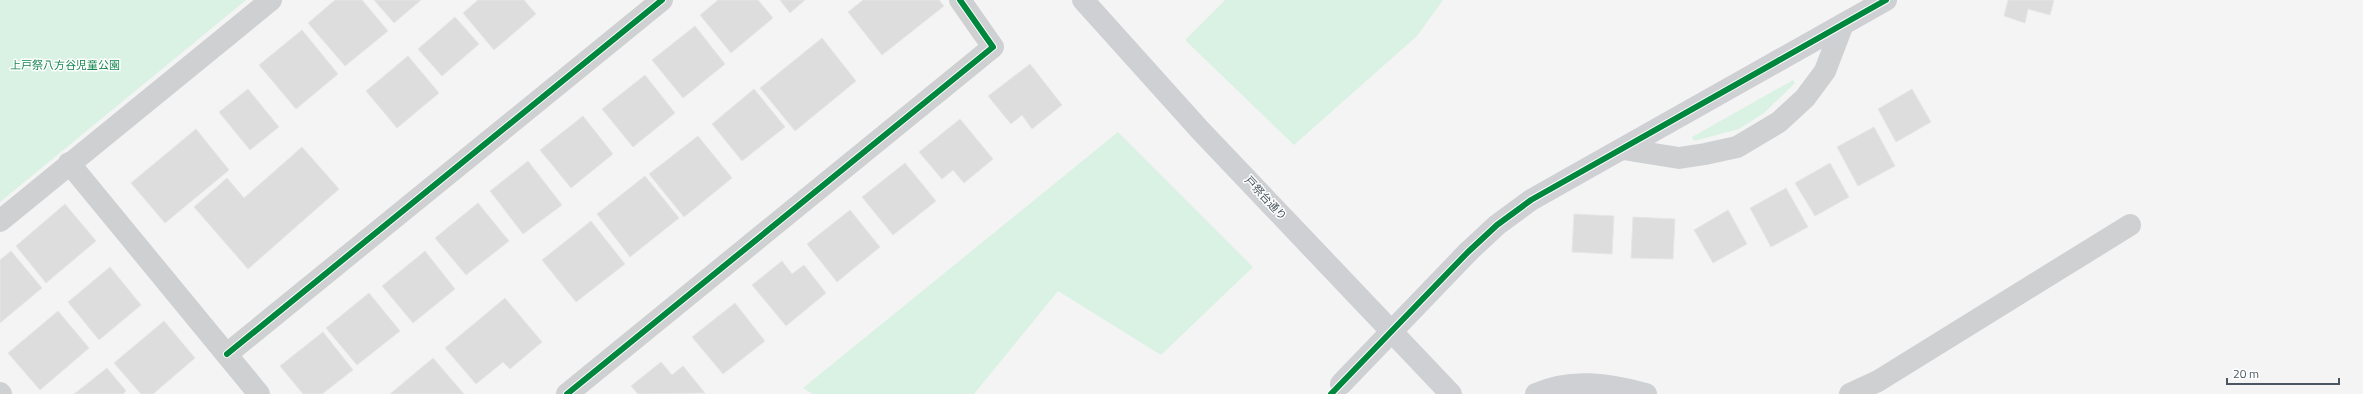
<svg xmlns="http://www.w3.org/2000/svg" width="2363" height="394" font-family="'Titillium Web','Noto Sans JP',sans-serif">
	<rect width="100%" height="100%" fill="#f4f4f4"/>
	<g fill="#d9f2e3">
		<polygon points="0,0 246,0 0,202"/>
		<polygon points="1225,0 1443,0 1417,36 1294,145 1185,40"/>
		<polygon points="1793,80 1795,83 1764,113 1739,129 1694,141 1692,137"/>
		<polygon points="1118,132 1253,267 1161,355 1058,291 974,394 813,394 803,388"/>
	</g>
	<g fill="#ddddde" stroke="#e5e6e7">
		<polygon points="335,0 362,0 388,31 345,66 308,23"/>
		<polygon points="374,0 421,0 394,23"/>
		<polygon points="478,0 524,0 536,14 494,50 463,13"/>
		<polygon points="718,0 758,0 773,18 731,53 700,15"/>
		<polygon points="780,0 805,0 790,13"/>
		<polygon points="863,0 939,0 944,6 882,55 848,12"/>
		<polygon points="2008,0 2054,0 2050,15 2028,9 2025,23 2004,16"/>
		<polygon points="455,17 479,44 442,76 418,49"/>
		<polygon points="695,26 725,64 683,98 652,60"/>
		<polygon points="302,30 338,74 296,109 259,65"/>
		<polygon points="822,38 856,81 795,131 760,88"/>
		<polygon points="408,56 439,93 397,128 366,91"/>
		<polygon points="1030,64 1062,105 1032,129 1022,115 1011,124 988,96"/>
		<polygon points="645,75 675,113 633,147 602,109"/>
		<polygon points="248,89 279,127 250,150 219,112"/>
		<polygon points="754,89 785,127 742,161 712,124"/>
		<polygon points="1912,89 1931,122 1896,142 1878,109"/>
		<polygon points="583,116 613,154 571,188 540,150"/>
		<polygon points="960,119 993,159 964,183 953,170 942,179 919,152"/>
		<polygon points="1874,127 1895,166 1858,186 1837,147"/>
		<polygon points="196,129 229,170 165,223 131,183"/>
		<polygon points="698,136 732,178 684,217 649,174"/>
		<polygon points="302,147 339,189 248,269 194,207 227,178 244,198"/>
		<polygon points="528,161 562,205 523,234 490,191"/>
		<polygon points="905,163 936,201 893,235 862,197"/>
		<polygon points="1830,163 1849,197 1815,216 1795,183"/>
		<polygon points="645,176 679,218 630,257 597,214"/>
		<polygon points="1786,188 1808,227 1771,247 1750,208"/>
		<polygon points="478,203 509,241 466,275 435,238"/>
		<polygon points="65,204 96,241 46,283 16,246"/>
		<polygon points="850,210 880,247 837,282 807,244"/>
		<polygon points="1728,210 1747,244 1713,263 1694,230"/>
		<polygon points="1574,214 1614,216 1612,254 1572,252"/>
		<polygon points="1633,217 1675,219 1673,259 1631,258"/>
		<polygon points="591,221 625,264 576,302 542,260"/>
		<polygon points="11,251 42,288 0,323 0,260"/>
		<polygon points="425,251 455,289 413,323 382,286"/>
		<polygon points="782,261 792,274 804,265 826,293 786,326 752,285"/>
		<polygon points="110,267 141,305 99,340 68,302"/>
		<polygon points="369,293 400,331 357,365 326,328"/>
		<polygon points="505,298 542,342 510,369 503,362 476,384 445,348"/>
		<polygon points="735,303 765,341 723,374 692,337"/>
		<polygon points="58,311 89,348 40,390 8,353"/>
		<polygon points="164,321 195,358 153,394 141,394 114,363"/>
		<polygon points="323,332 353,370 322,394 303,394 280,366"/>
		<polygon points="433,358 464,394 390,394"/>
		<polygon points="661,362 672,375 683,366 705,393 638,394 631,386"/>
		<polygon points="107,368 126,391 123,394 74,394"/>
	</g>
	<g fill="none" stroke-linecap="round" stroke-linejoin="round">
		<g stroke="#ced0d2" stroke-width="22">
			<polyline points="1623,149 1679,158 1705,154 1737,147 1779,122 1805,98 1825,71 1843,24"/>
			<polyline points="69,163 259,394"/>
			<polyline points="0,221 271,0"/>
			<polyline points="227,354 662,0"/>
			<polyline points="0,393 1,394"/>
			<polyline points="567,394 993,47 960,0"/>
			<polyline points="1850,394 1878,381 2130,225"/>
		</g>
		<g stroke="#ced0d4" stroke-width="22">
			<polyline points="1083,0 1200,130 1451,394"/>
			<polyline points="1468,252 1497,225 1531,200 1886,0"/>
			<path d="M1536 394C1571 378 1609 384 1646 394"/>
		</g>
		<polyline stroke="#ced0d4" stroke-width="22" points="1341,384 1468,252"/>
		<defs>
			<g id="cycleway">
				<polyline points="227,354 662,0"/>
				<polyline points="567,394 993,47 960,0"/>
				<polyline points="1331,394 1468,252 1497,225 1531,200 1886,0"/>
			</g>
		</defs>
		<use href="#cycleway" stroke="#fff" stroke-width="8"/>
		<use href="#cycleway" stroke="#00873e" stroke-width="6"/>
	</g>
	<g text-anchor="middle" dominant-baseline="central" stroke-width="3" stroke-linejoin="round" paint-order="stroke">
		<g font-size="11" fill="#17864f" stroke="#fff">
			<text x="65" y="65">上戸祭八方谷児童公園</text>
		</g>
		<g font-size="11" fill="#4a5661" stroke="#fff">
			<text transform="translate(1266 198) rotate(47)">戸祭台通り</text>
		</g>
	</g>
	<path d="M2227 378v6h112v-6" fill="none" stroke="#4a5661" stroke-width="2"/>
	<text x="2233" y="378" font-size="12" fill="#4a5661" stroke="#ffffff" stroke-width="3" paint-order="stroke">20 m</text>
</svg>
